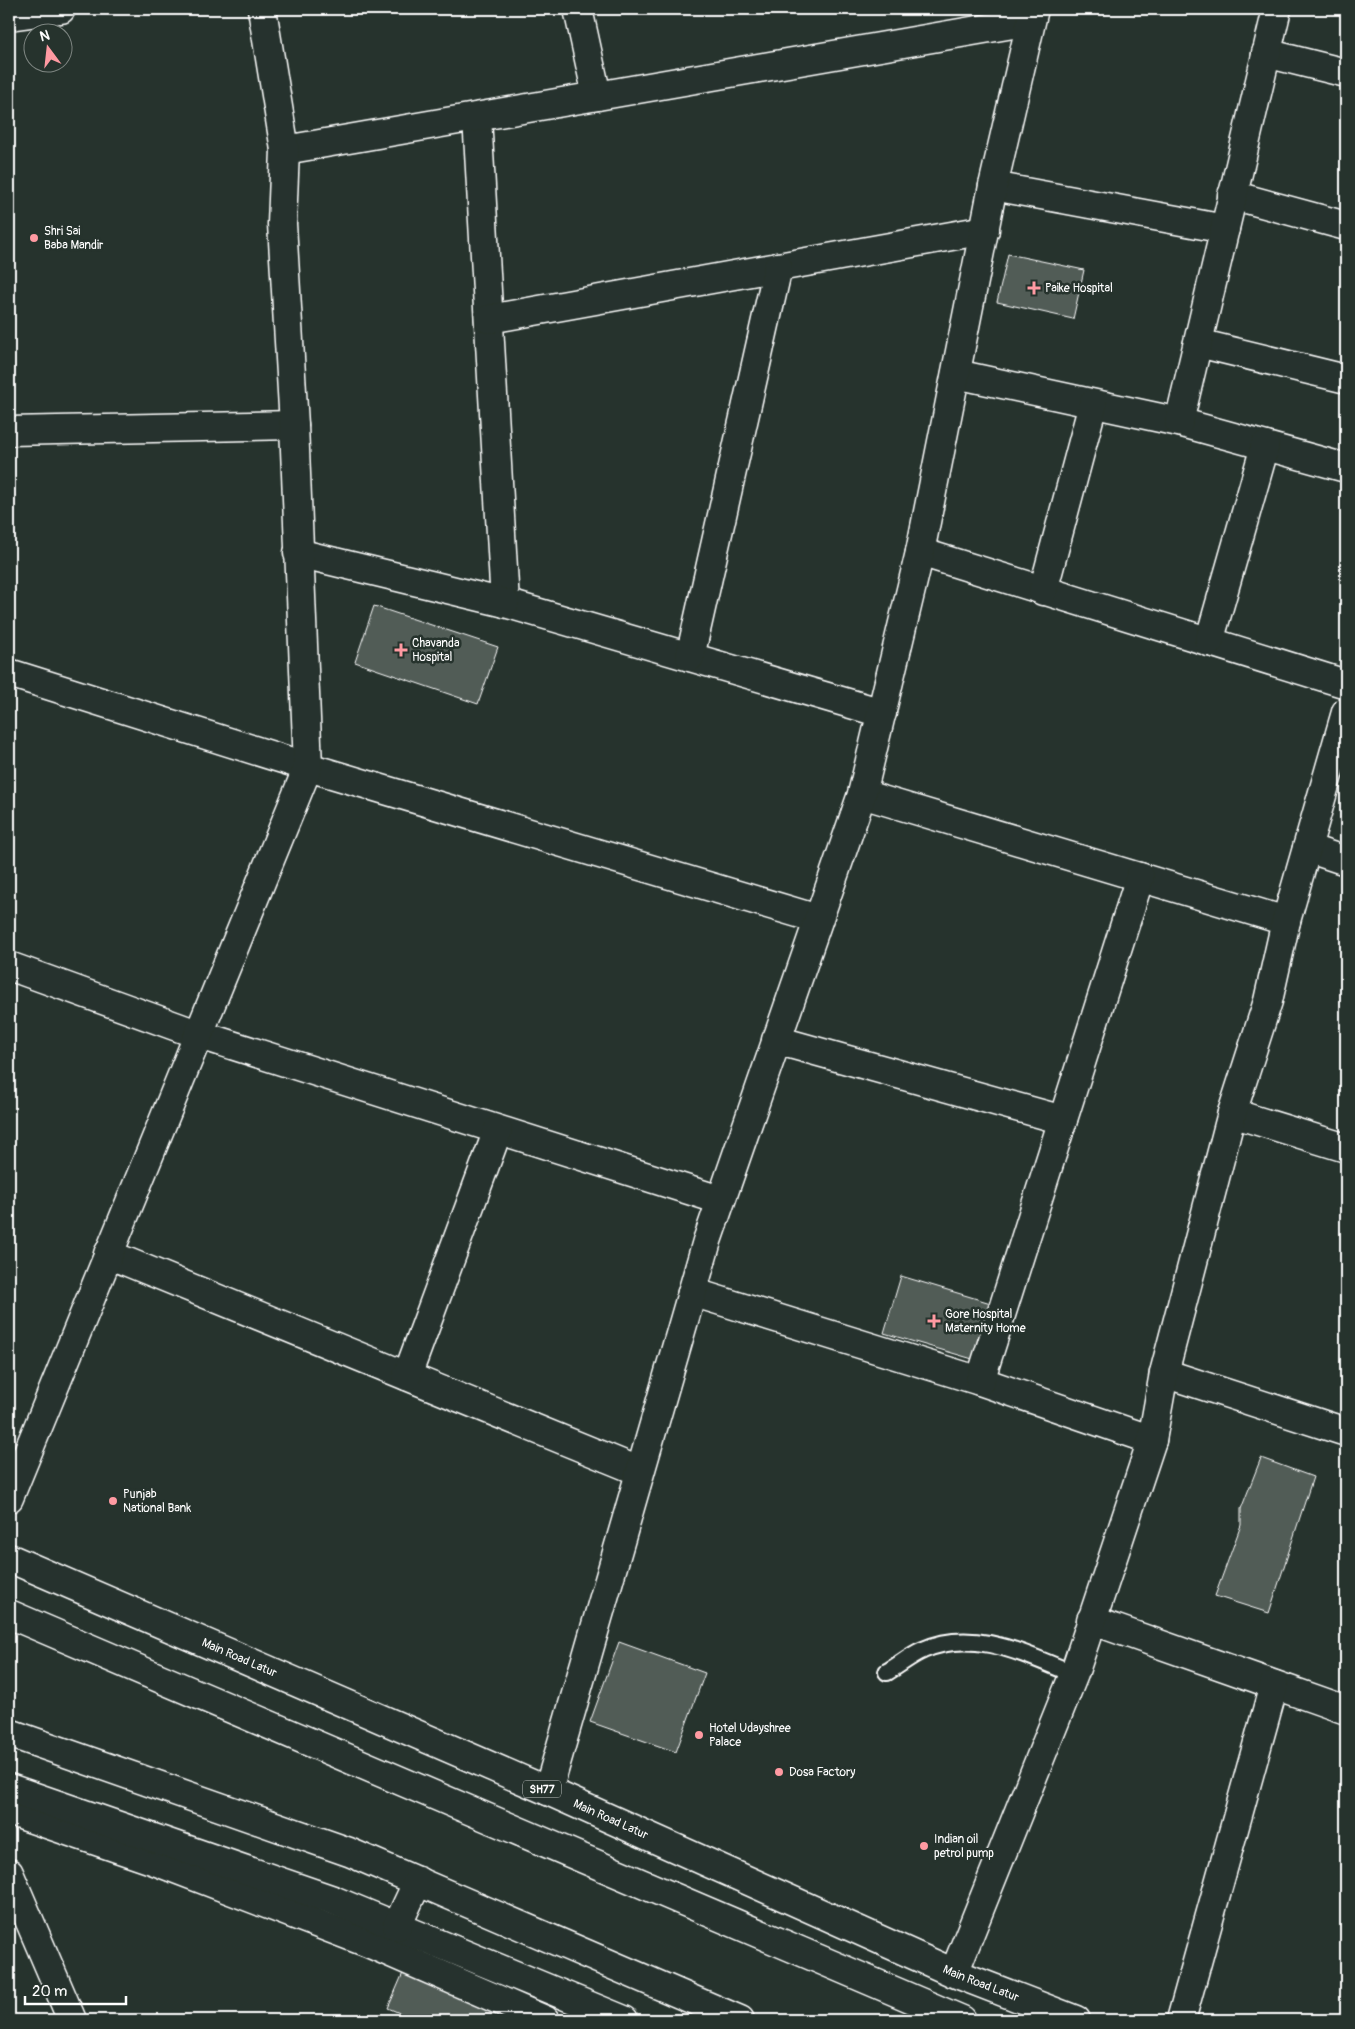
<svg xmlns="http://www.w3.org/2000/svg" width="1355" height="2029" font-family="Pangolin,sans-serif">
	<rect width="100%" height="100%" fill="#26332d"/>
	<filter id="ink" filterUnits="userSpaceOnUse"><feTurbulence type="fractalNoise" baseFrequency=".02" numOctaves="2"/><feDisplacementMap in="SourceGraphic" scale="10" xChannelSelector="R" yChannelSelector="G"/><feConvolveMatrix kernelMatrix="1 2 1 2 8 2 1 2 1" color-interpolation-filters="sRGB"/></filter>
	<g filter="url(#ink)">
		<g fill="#515c57" stroke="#fff">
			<polygon points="1008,254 1084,270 1073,319 997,302"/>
			<polygon points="374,606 498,647 478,704 355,662"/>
			<polygon points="901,1276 994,1304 976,1360 884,1333"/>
			<polygon points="1261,1458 1313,1477 1269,1613 1215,1596 1241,1525 1241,1509"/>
			<polygon points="619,1642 705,1673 676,1752 590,1722"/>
			<polygon points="403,1973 516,2020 416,2020 388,2008"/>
		</g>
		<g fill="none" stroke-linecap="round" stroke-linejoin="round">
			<defs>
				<path id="service" d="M887 1672C899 1665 911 1655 923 1650 974 1627 1026 1655 1074 1674"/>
				<g id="minor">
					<polyline points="578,9 597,96"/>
					<polyline points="9,16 61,9"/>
					<polyline points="1266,53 1346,73"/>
					<polyline points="477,117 505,603 882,713"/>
					<polyline points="285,150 1030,21"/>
					<polyline points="993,186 1225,229"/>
					<polyline points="1232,195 1346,226"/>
					<polyline points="489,319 985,230"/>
					<polyline points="1198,343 1346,379"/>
					<polyline points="956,374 1179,422 1346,468"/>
					<polyline points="1179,422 1277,9"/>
					<polyline points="9,431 294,425"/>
					<polyline points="920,552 1346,684"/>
					<polyline points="298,553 505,603"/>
					<polyline points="1043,591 1093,404"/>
					<polyline points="1209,642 1265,446"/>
					<polyline points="690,657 778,267"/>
					<polyline points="9,673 308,767 818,919"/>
					<polyline points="862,794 1286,921"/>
					<polyline points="1307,848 1346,861"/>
					<polyline points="9,966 197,1034 720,1200"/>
					<polyline points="776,1040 1063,1120"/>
					<polyline points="1232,1113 1346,1148"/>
					<polyline points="108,1254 639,1471"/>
					<polyline points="692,1292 980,1381 1152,1440"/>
					<polyline points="1164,1373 1346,1432"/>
					<polyline points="407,1376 498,1130"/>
					<polyline points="980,1381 1140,877"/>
					<polyline points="9,1498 308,767 294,425 282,224 285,150 262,9"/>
					<polyline points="1091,1620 1346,1710"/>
					<polyline points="548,1791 707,1241 862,794 920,552 993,186 1034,9"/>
					<polyline points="9,1811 152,1860 368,1943 545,2020"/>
					<polyline points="9,1873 72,2020"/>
					<polyline points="954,1973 1074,1674 1152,1440 1164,1373 1232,1113 1268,1001 1286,921 1346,712"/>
					<polyline points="1181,2020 1274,1685"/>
				</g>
				<g id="tertiary">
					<polyline points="9,1733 349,1852 740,2020"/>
					<polyline points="9,1788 333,1900 624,2020"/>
					<polyline points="397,1926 418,1881"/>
				</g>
				<g id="primary">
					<path id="s1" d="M9 1558 548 1791 954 1973 1076 2020"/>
					<polyline points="9,1614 962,2020"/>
				</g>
			</defs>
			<use href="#service" stroke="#fff" stroke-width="20"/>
			<use href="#minor" stroke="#fff" stroke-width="31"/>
			<use href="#tertiary" stroke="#fff" stroke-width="31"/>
			<use href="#primary" stroke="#fff" stroke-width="31"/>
			<use href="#service" stroke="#26332d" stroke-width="16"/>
			<use href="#minor" stroke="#26332d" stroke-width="28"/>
			<use href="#tertiary" stroke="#26332d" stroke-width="28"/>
			<use href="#primary" stroke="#26332d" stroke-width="28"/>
		</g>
	</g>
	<g fill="#ff9aa2" stroke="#26332d" stroke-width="2">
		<circle cx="34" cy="238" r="5"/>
		<path d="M1031.5 280.5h5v5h5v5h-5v5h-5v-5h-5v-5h5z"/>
		<path d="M398.5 642.5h5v5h5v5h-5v5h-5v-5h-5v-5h5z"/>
		<path d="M931.5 1313.5h5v5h5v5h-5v5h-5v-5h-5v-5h5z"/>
		<circle cx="113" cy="1501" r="5"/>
		<circle cx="699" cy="1735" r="5"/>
		<circle cx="779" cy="1772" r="5"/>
		<circle cx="924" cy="1846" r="5"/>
	</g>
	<g text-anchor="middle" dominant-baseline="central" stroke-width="5" stroke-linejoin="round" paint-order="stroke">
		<rect fill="#26332d" stroke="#bec2c0" stroke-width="1" x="523" y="1780.5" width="38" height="17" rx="4"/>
		<g font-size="11" font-weight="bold" fill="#fff">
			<text x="542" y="1789">SH77</text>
		</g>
		<g font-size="12" fill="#fff" stroke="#26332d" text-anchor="start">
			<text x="44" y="231">Shri Sai<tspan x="44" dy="14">Baba Mandir</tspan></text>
			<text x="1045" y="288">Paike Hospital</text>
			<text x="412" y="643">Chavanda<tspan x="412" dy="14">Hospital</tspan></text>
			<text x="945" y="1314">Gore Hospital<tspan x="945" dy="14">Maternity Home</tspan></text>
			<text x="123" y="1494">Punjab<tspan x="123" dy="14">National Bank</tspan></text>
			<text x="709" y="1728">Hotel Udayshree<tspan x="709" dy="14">Palace</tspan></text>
			<text x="789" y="1772">Dosa Factory</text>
			<text x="934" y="1839">Indian oil<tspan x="934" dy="14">petrol pump</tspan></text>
		</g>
		<g font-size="12" fill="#fff" stroke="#26332d">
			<text stroke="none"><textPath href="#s1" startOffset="251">Main Road Latur</textPath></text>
			<text stroke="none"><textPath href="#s1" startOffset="656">Main Road Latur</textPath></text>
			<text stroke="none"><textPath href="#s1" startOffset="1061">Main Road Latur</textPath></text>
		</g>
	</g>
	<rect width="1355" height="2029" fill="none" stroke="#26332d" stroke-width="30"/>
	<rect x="15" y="15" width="1325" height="1999" fill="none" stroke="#fff" stroke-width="2" filter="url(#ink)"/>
	<g transform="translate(48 48) rotate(345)"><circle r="24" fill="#26332d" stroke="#7d8581"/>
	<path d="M0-4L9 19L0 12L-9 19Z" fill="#ff9aa2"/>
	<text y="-8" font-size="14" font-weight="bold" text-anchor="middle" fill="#ffffff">N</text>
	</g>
	<path d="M25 1996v8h101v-8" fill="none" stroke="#ffffff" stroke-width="2.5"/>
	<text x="32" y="1996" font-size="15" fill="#ffffff" stroke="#26332d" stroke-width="4" paint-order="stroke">20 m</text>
</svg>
